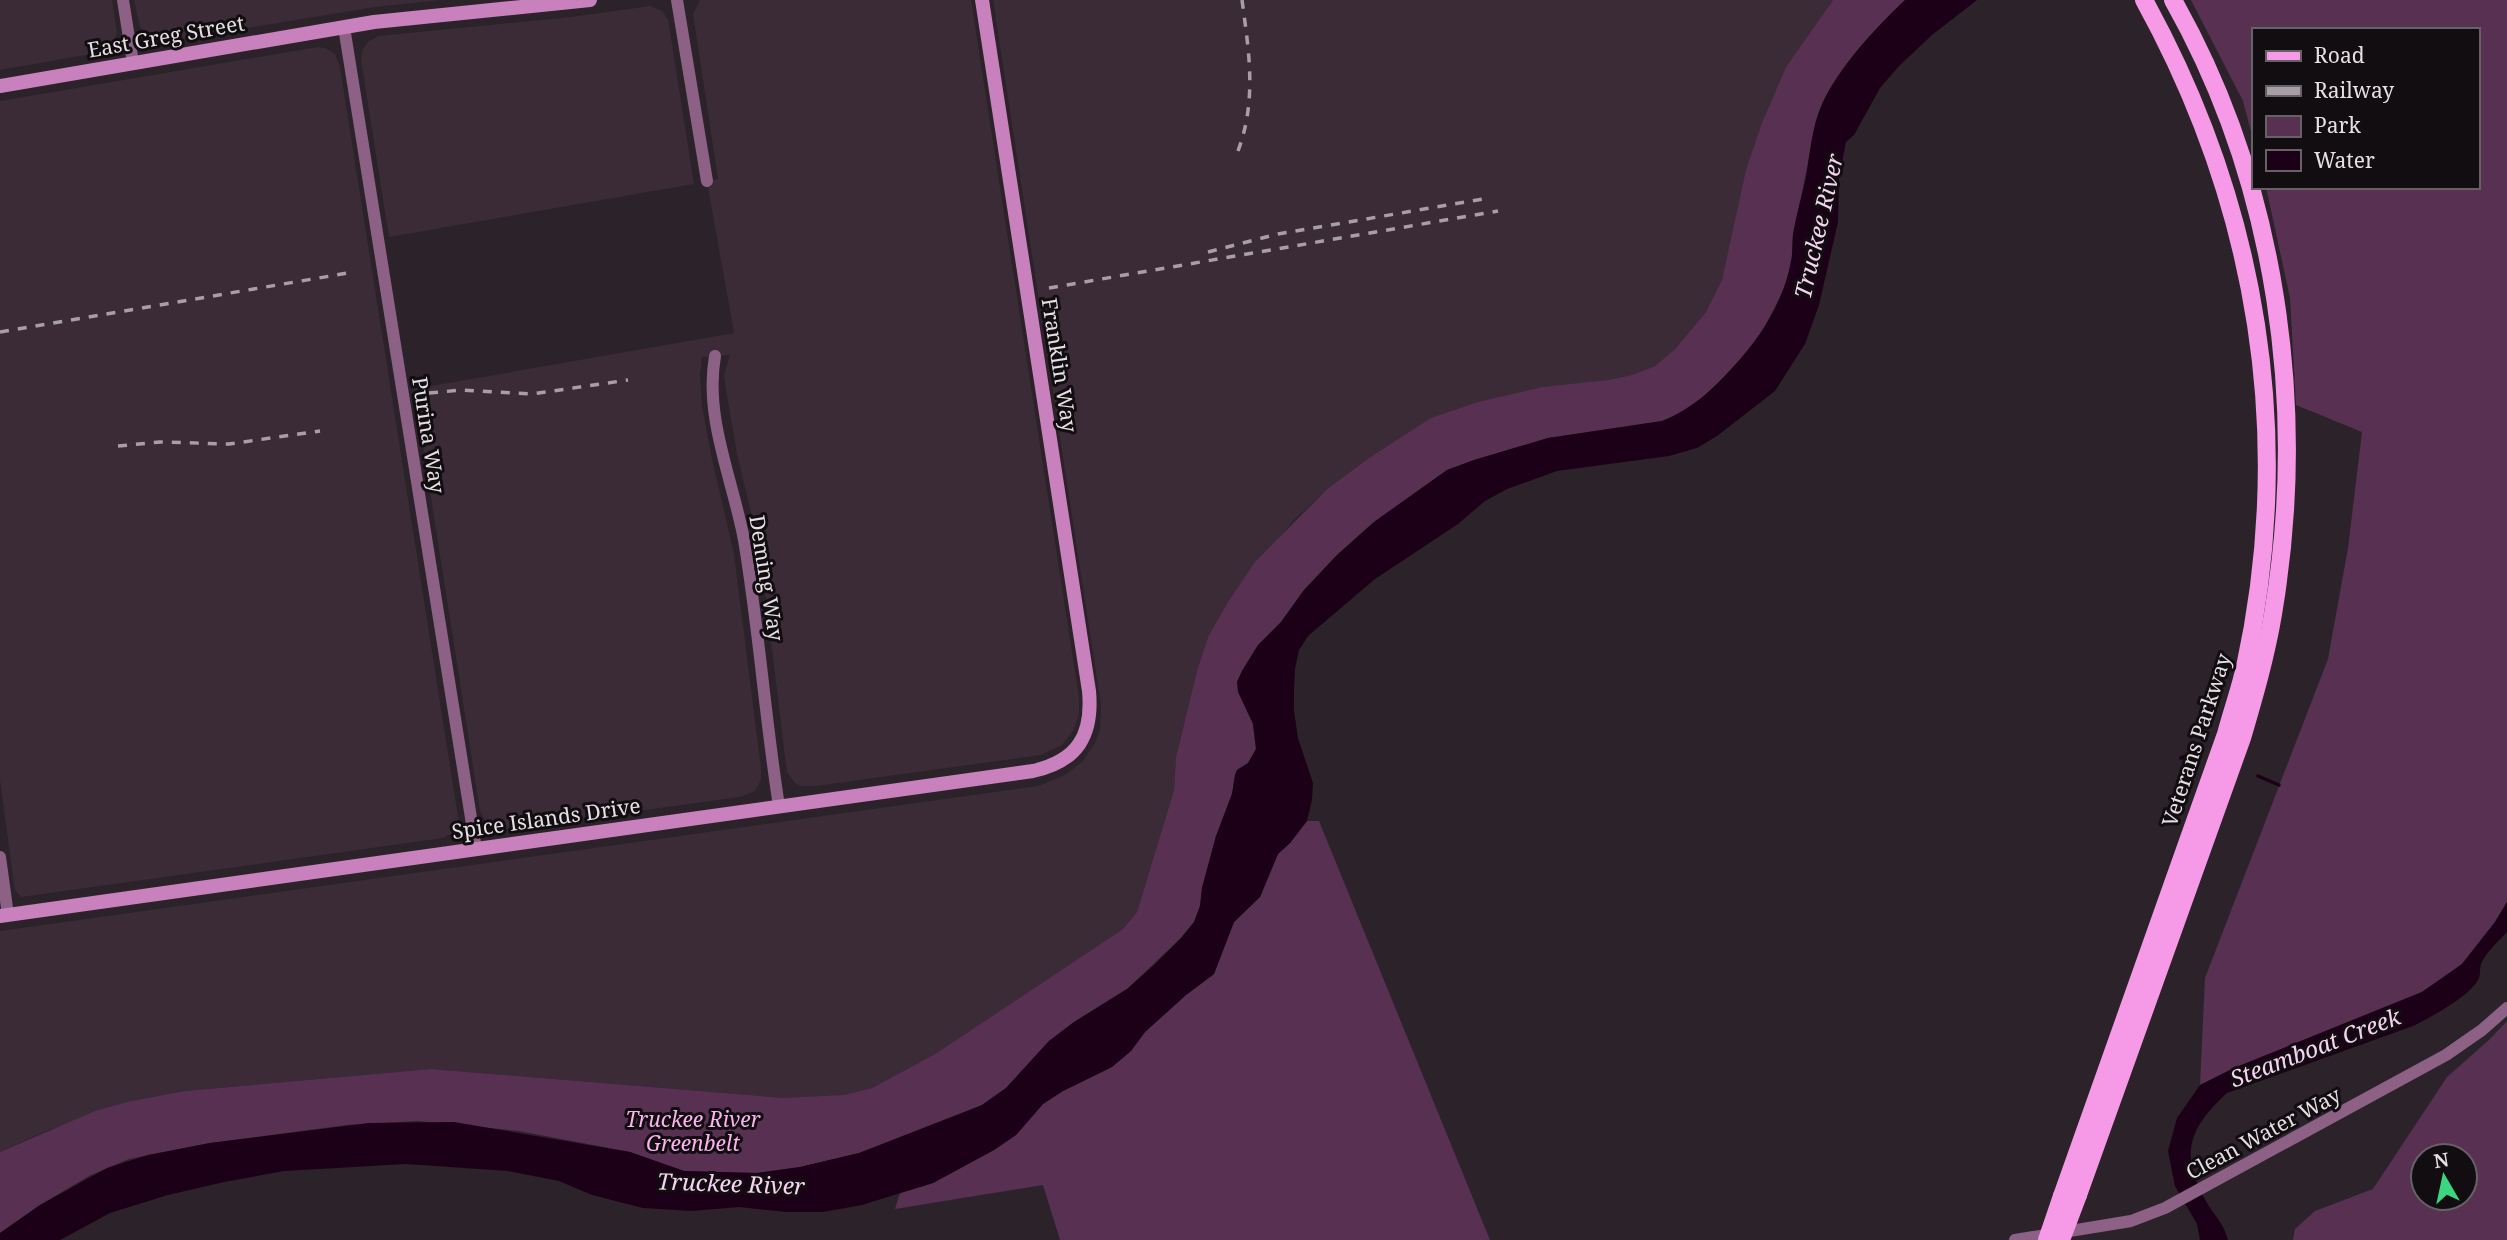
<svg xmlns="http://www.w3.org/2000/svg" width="2507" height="1240" font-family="'Noto Serif',serif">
	<rect width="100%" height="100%" fill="#2c222a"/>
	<g fill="#3a2b37">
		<polygon points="0,0 112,0 117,32 115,38 108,49 97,53 0,70"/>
		<polygon points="134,0 440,0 375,7 162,42 151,39 140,27"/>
		<polygon points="700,0 971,0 1079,697 1079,715 1073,731 1062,745 1041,755 816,786 801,786 795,783 787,772 786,765 760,550 737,454 725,384 724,375 730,355 702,357 700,377 702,406 712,459 734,554 761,768 761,780 755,791 740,797 498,830 486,822 480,811 414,389 734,333 707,182 718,179 693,14"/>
		<polygon points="993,0 1833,0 1786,67 1763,120 1722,280 1706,312 1675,349 1655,366 1632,375 1608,380 1369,458 1327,489 1292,522 1208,637 1197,671 1176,757 1174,790 1137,912 1123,929 935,1054 872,1088 844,1095 812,1098 784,1098 431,1069 185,1091 131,1101 46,1131 0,1152 0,931 1038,786 1065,775 1083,761 1095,743 1100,730 1101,705"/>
		<polygon points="650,6 662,11 668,19 694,184 389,237 361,60 362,50 369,41 379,36 572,17"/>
		<polygon points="318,47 325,48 335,54 340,67 459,823 456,831 443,838 21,897 15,890 14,884 0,780 0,101"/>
	</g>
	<g fill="#583052" fill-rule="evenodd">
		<polygon points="1833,0 1905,0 1875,31 1833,85 1814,133 1793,237 1792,258 1786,285 1764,328 1745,355 1706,396 1675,416 1662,421 1548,438 1474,460 1447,470 1374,522 1337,555 1304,590 1281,622 1258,645 1242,671 1237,682 1253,724 1256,749 1248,763 1237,770 1235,775 1232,794 1216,836 1202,888 1200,906 1194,922 1181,938 1127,989 1074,1022 1049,1041 1006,1088 982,1105 960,1116 859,1153 800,1167 757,1173 684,1171 630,1152 519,1131 418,1121 347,1125 210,1143 129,1159 89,1176 40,1205 0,1233 0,1152 95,1111 131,1101 185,1091 431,1069 784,1098 844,1095 872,1088 935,1054 1123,929 1137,912 1174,790 1176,757 1197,671 1208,637 1228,602 1255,562 1327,489 1369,458 1431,418 1478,402 1543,387 1608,380 1632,375 1655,366 1675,349 1706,312 1722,280 1746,170 1763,120 1786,67"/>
		<polygon points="2191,0 2507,0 2507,902 2495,922 2462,964 2422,992 2234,1068 2200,1085 2205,978 2328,659 2348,548 2362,432 2296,405 2290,298 2266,187 2477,187 2477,30 2253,30 2253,139 2243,101"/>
		<polygon points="1307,821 1319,821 1490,1240 1060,1240 1043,1185 895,1209 900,1193 933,1183 994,1150 1016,1135 1043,1104 1063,1091 1112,1067 1131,1051 1145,1032 1186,995 1214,974 1234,922 1260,897 1278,854 1290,843"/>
		<path d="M2507 1021V1240H2293L2295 1229 2315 1211 2373 1189 2447 1077 2489 1040ZM2465 1156V1198H2423V1156Z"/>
	</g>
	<g fill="#1b0017">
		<path d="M1905 0H1977L1932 35 1899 66 1880 88 1854 135 1846 142 1839 177 1838 222 1819 305 1805 344 1775 391 1717 436 1697 448 1669 456 1557 471 1507 489 1485 501 1458 524 1375 579 1308 636 1299 650 1295 669 1294 691V711L1298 738 1313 783 1312 800 1307 821 1290 843 1278 854 1260 897 1234 922 1214 974 1186 995 1145 1032 1131 1051 1112 1067 1063 1091 1043 1104 1016 1135 994 1150 933 1183 862 1205 823 1212H786L739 1207 691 1211 643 1208 592 1195 559 1181 508 1171 406 1164 284 1171 224 1182 168 1195 110 1213 60 1240H0V1233L40 1205 107 1168 148 1155 210 1143 369 1123 454 1122 630 1152 684 1171 757 1173 800 1167 859 1153 982 1105 1006 1088 1049 1041 1074 1022 1127 989 1153 966 1181 938 1194 922 1200 906 1202 888 1216 836 1232 794 1235 775 1237 770 1248 763 1256 749 1253 724 1238 692 1237 682 1242 671 1258 645 1281 622 1304 590 1337 555 1374 522 1447 470 1474 460 1548 438 1662 421C1692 409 1712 390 1733 367 1761 337 1784 301 1791 261 1793 252 1792 243 1793 234 1796 215 1802 196 1806 177 1810 153 1812 126 1822 104 1839 67 1876 27 1905 0Z"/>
		<path d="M2507 902V932C2499 941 2487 951 2482 962 2479 967 2481 973 2479 978 2471 996 2431 1017 2413 1026L2227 1093C2188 1129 2179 1155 2207 1203 2216 1218 2223 1222 2228 1240H2200L2197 1224 2175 1186 2168 1151 2177 1118 2200 1085 2234 1068 2422 992 2462 964 2495 922Z"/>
	</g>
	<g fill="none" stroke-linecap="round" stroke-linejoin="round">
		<g stroke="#1b0017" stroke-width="3.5">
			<polyline points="2181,758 2194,753"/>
			<polyline points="2258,776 2279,785"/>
		</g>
		<g stroke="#8d6185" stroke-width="12">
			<polyline points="123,0 133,63"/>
			<polyline points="677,0 707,181"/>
			<polyline points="344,27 476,849"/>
			<path d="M715 356C704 418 733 480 744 540 759 629 765 718 779 806"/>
			<polyline points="0,857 8,915"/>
			<polyline points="2015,1240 2131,1221 2165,1208 2446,1055 2482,1030 2507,1008"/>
		</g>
		<g stroke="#c881bc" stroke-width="14">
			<polyline points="0,86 374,22 590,0"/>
			<path d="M0 916 1033 771C1078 761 1093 735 1089 691L982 0"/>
		</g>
		<g stroke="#f699e6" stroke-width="18">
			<path d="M2078 1195 2242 738C2254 697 2266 656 2273 614 2308 407 2277 184 2173 0"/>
			<path d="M2062 1196 2226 734C2232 712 2240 689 2245 667 2295 436 2258 207 2144 0"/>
		</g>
		<g stroke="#a79fa5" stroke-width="3.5" stroke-dasharray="9 9" stroke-linecap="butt">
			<path d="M1238 151C1257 100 1249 52 1242 0"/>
			<polyline points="1208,252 1278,234 1489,198"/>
			<polyline points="1049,288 1498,211"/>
			<polyline points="0,332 354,272"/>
			<polyline points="429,393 462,390 532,394 628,380"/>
			<polyline points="118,446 160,442 229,444 320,431"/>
		</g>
		<g stroke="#f699e6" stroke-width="18">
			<polyline points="2047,1240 2062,1196"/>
			<polyline points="2061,1240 2078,1195"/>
		</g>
	</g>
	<g text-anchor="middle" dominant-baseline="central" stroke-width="6" stroke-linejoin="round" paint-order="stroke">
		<g font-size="21" fill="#e6dfe4" stroke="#110d11">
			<text transform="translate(166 36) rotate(-10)">East Greg Street</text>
			<text transform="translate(1060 365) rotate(81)">Franklin Way</text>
			<text transform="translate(429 435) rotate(81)">Purina Way</text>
			<text transform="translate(767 578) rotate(81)">Deming Way</text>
			<text transform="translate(2196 740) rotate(-72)">Veterans Parkway</text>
			<text transform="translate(546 818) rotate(-8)">Spice Islands Drive</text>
			<text transform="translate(2263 1133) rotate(-28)">Clean Water Way</text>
		</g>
		<g font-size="21" font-style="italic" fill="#fbb2ed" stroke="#110d11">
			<text x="693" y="1119">Truckee River<tspan x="693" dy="24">Greenbelt</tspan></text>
		</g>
		<g font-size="23" font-style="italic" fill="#f8d3f1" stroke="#110d11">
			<text transform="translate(1818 226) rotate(-77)">Truckee River</text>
			<text transform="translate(2315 1047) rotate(-21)">Steamboat Creek</text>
			<text transform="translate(731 1183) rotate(2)">Truckee River</text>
		</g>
	</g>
	<rect x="2252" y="28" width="228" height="161" fill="#110d11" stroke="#666165" stroke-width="2"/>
	<rect x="2266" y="51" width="35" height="10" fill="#f699e6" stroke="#666165" stroke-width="2"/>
	<text x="2314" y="63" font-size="21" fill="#e6dfe4">Road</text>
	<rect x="2266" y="86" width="35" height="10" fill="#a79fa5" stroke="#666165" stroke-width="2"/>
	<text x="2314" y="98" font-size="21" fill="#e6dfe4">Railway</text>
	<rect x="2266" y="116" width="35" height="21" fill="#583052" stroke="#666165" stroke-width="2"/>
	<text x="2314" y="133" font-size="21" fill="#e6dfe4">Park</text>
	<rect x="2266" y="150" width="35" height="21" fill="#1b0017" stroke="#666165" stroke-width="2"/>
	<text x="2314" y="168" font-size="21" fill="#e6dfe4">Water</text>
	<g transform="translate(2444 1177) rotate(351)"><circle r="33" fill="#110d11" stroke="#666165" stroke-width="2"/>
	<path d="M0-5L12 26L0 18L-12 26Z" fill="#3bd77e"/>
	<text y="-10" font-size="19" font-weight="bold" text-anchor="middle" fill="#e6dfe4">N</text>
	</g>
</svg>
